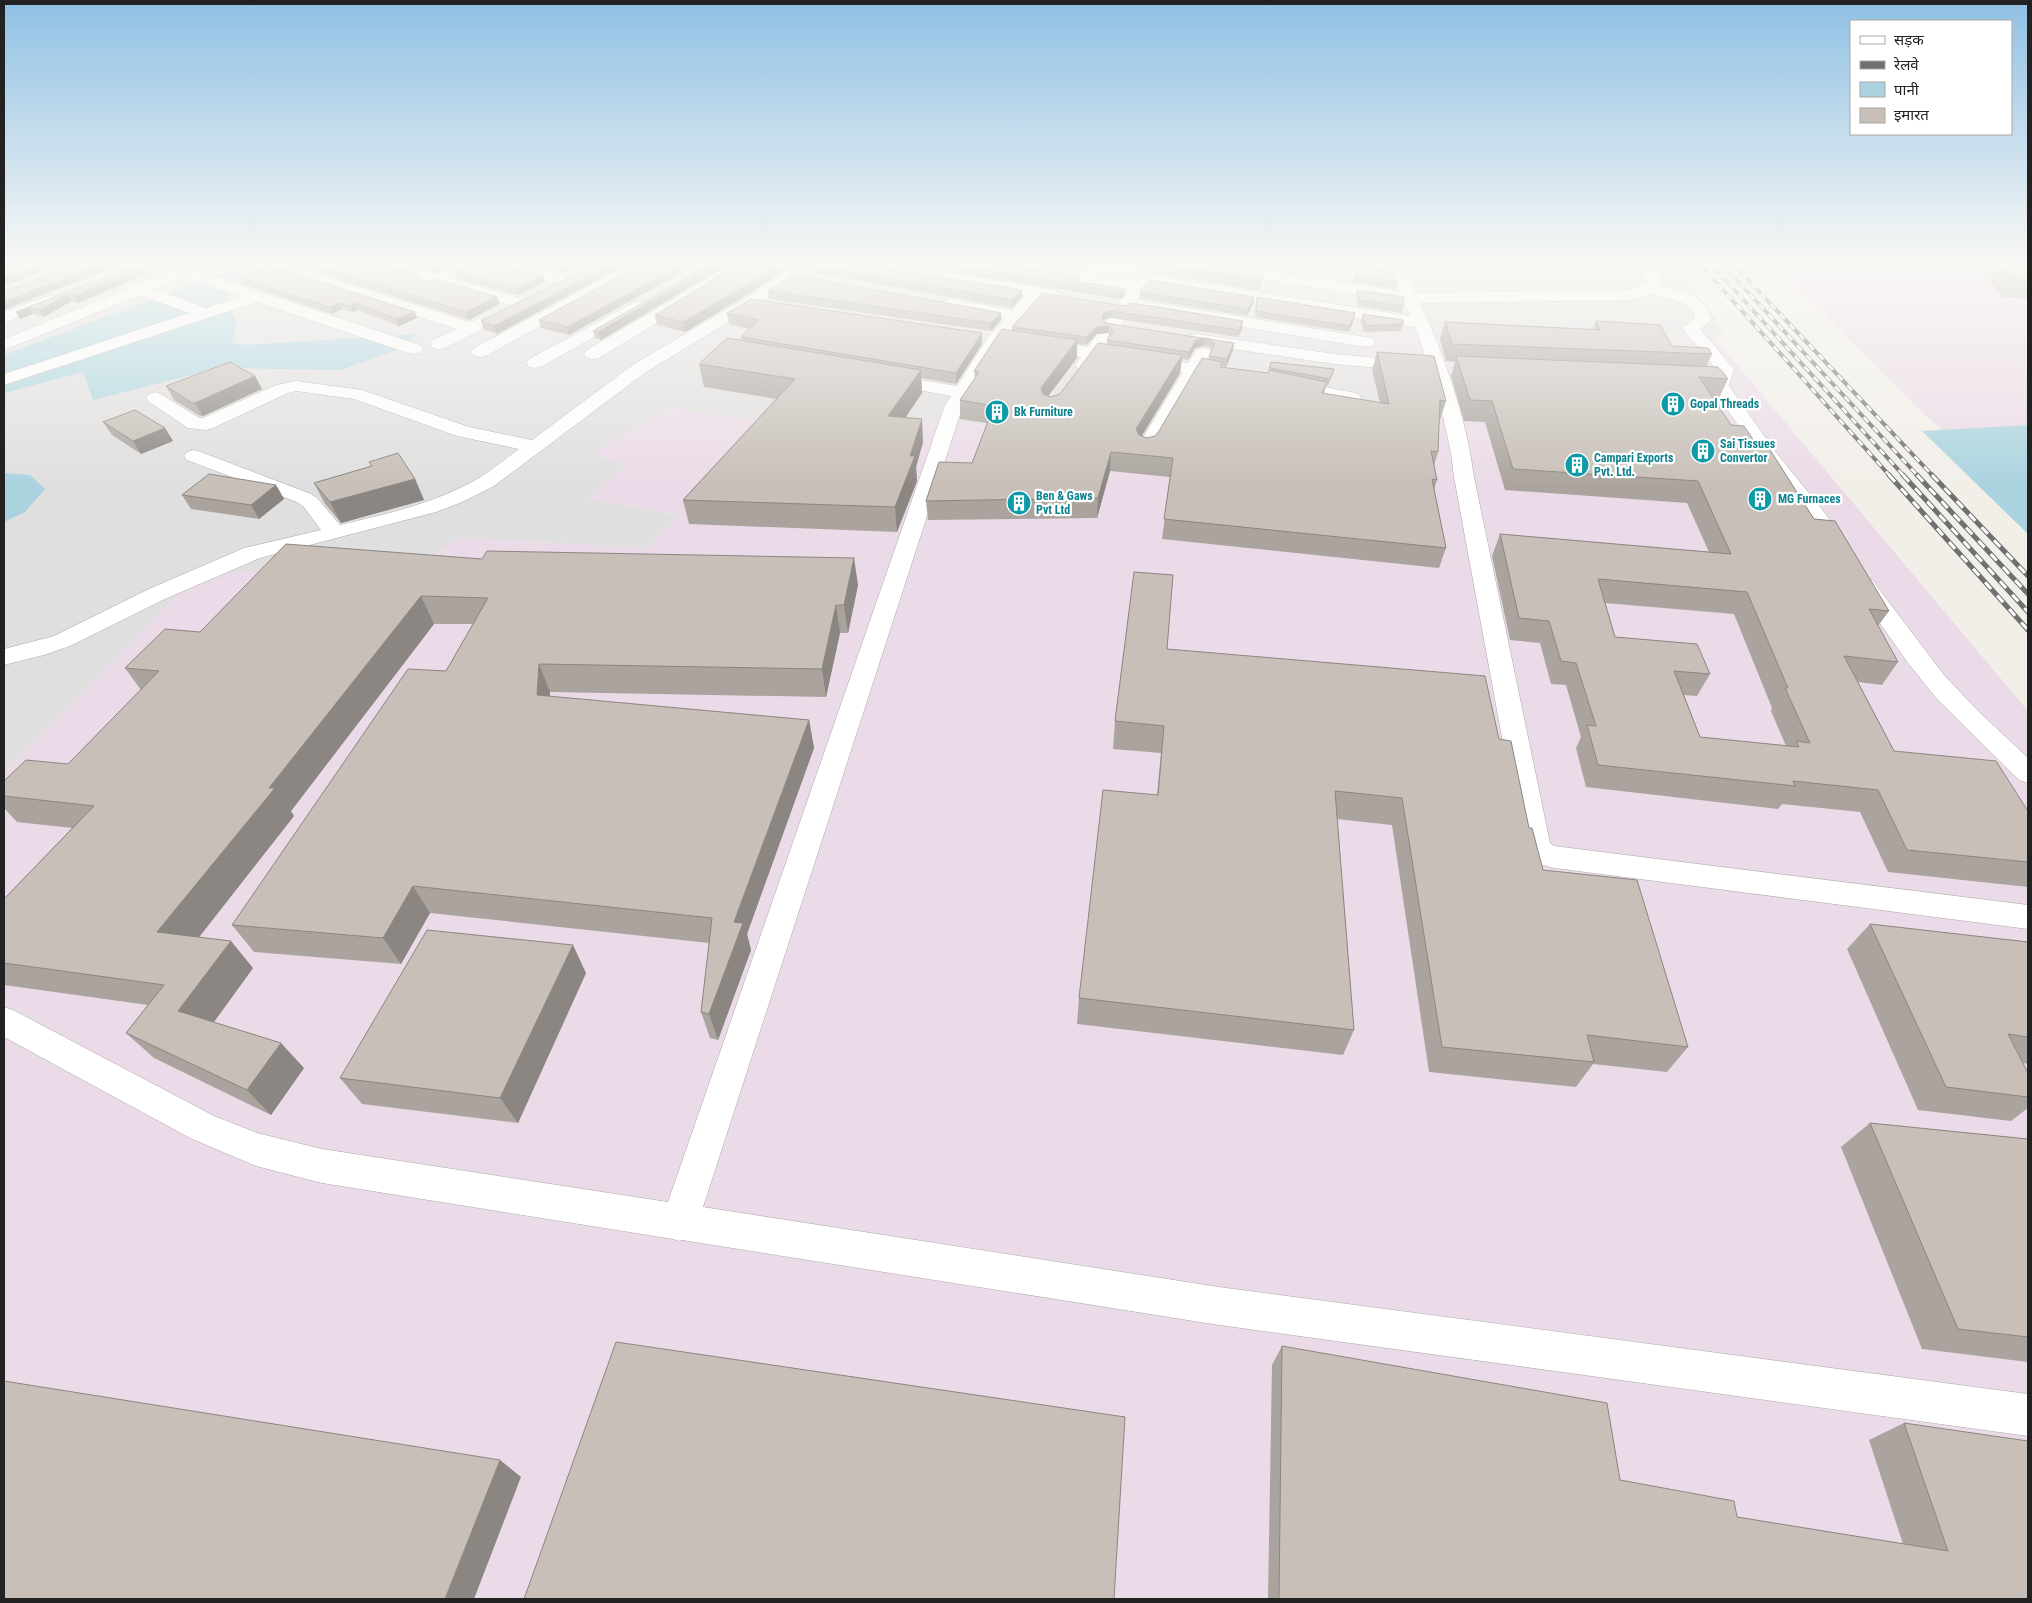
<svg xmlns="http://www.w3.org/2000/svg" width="2032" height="1603" font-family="'Roboto Condensed','Noto Sans Devanagari',sans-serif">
	<rect width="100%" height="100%" fill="#f2efe9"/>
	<polygon fill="#e0dfdf" points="4,263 1673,263 1723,329 1715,340 1361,338 1380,417 1139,445 957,422 767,422 594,454 627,465 588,498 679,515 646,548 459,538 423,564 197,576 4,772"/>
	<g fill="#ebdbe8">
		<polygon points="1772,263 2028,263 2028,516"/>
		<polygon points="1361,338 1716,340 2028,711 2028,1599 4,1599 4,772 197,576 359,559 423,564 459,538 646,548 679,515 588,498 627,465 593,454 668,408 767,422 779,406 957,422 1138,445 1380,417"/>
	</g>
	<polygon fill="#ffffe5" points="1016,263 1150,263 1135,281"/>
	<g fill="#aad3df">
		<polygon points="248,263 250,263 249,274 224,299 236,322 232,343 247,345 419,334 394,351 341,370 219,368 93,400 83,372 4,393 4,355"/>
		<polygon points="2028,425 2028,534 1922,431"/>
		<polygon points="4,473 30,475 45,489 25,512 4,522"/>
	</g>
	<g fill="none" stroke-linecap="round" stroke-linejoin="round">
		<defs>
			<g id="minor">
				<polygon points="129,263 150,263 147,266 108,283 96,283 94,280 96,277"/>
				<path d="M192 263H206L208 265 205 268 198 271 420 345 423 349 420 353 414 354 408 353 257 302 4 385V374L189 313 140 295 4 350V339L127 289 125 287 127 284 133 282 140 284ZM184 277 241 297 206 308 154 289Z"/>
				<polygon points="258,263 281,263 470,322 479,319 485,320 487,324 485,328 445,348 439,349 433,348 430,344 433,340 456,329 261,266"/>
				<polygon points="368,263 393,263 436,275 464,263 511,263 571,277 573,280 571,283 565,285 486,266 484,264 452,279 527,300 529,303 527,306 521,308 371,266"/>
				<polygon points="633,263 652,263 649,266 486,356 480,357 474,356 471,352 474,348"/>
				<polygon points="734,263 753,263 750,266 599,358 593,359 587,358 584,354 587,350"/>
				<path d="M799 263H817L755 306 646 372 494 486 462 502 436 512 260 558 165 599 70 646 44 655 4 665V649L54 636 149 589 244 548 321 530 303 506 297 502 187 460 184 456 187 452 194 450 201 452 311 494 317 498 340 525C387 514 436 503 479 478 493 470 506 458 519 449L457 436 354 399 296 391 288 393 213 428 206 430 188 428 149 402 146 398 149 394 155 392 161 394 199 418H203L276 385 296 381 362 390 469 427 532 440 634 364 743 300Z"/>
				<polygon points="849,263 885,263 1038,287 1059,292 1061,295 1059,298 1053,300 1041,298 1002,343 963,405 703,1207 1219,1287 2028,1394 2028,1436 1219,1325 682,1240 679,1241 673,1239 322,1183 256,1166 190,1138 4,1037 4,1007 15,1011 214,1116 257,1133 322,1149 668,1202 945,405 951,396 886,384 880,383 877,379 880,375 886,374 957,386 989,336 1005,319 945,307 943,304 945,301 951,299 1013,310 1026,295 857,268 852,266"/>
				<path d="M985 263H1022L1139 281 1137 279 1139 276 1145 274 1410 316 1404 302 1192 268 1187 266 1184 263H1220L1399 291 1392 275 1348 268 1343 266 1340 263H1376L1403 268 1416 293 1632 290 1646 282 1645 277 1636 263H1652L1661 277V285C1682 292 1707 296 1712 320L1700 329 1734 369 1729 386 1774 450 1821 508 1851 549 1848 554 1840 556 1832 554 1807 516 1760 458 1714 390 1705 385 1684 383 1681 379 1684 375 1698 374 1714 376 1716 369 1682 328 1695 318 1694 312 1685 304 1652 293 1632 300 1420 303C1445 357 1466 417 1474 477L1550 843 1554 846 2028 905V929L1554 868 1532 862 1522 846 1454 477 1451 453 1443 417 1420 340 1415 327 1145 284 1147 286 1138 300 1366 337 1372 338 1375 342 1372 346 1366 347 1132 309 1103 350 1188 363 1197 349 1203 348 1209 349 1212 353 1204 365 1238 371 1241 375 1238 379 1232 380 1199 375 1156 449 1153 453 1146 455 1139 453 1136 449 1182 373 1097 359 1090 369 1084 370 1078 369 1075 365 1081 357 1033 349 1030 345 1033 341 1039 340 1088 347 1129 289 993 268 988 266Z"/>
				<polygon points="51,295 57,297 59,300 57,303 4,323 4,312"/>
				<polygon points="637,301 643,303 645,306 643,309 541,367 535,368 529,367 526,363 529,359"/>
				<polygon points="1197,334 1335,354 1412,361 1418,362 1421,366 1418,370 1412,371 1335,364 1191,343 1188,339 1191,335"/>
				<polygon points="1289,381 1352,392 1358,394 1361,398 1358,402 1352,404 1283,390 1280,386 1283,382"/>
				<polygon points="1864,578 1872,580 1944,675 1978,711 2028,758 2028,783 2019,780 1937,699 1908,663 1853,585 1856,580"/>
			</g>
		</defs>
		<use href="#minor" stroke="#a9a9a9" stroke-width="1"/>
		<use href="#minor" fill="#fff" fill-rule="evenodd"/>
		<defs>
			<g id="rail-far1">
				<polyline points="1699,263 1890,476"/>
				<polyline points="1710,263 1904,476"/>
				<polyline points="1721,263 1918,476"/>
				<polyline points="1732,263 1933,476"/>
			</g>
			<g id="rail">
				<polyline points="1889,475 2028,630"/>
				<polyline points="1903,475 2028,612"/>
				<polyline points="1917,475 2028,594"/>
				<polyline points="1932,475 2028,576"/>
			</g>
		</defs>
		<use href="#rail-far1" stroke="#707070" stroke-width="4"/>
		<use href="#rail" stroke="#707070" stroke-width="5"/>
		<use href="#rail-far1" stroke="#fff" stroke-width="2.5" stroke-dasharray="7" stroke-linecap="butt"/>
		<use href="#rail" stroke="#fff" stroke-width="3" stroke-dasharray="9" stroke-linecap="butt"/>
	</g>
	<g fill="#aba49e" fill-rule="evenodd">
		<polygon points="287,263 377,263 427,282 500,304 469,320"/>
		<polygon points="399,263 460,263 436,273"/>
		<polygon points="519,263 583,263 563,273"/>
		<polygon points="597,263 497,334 483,329 481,321"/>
		<polygon points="644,263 569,335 541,328 539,320"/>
		<polygon points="714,263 601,340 595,338 593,331"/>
		<polygon points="895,263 995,263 1080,276 1080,283 1125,290 1124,297 1120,299"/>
		<polygon points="1034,263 1064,263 1061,267"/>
		<polygon points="1231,263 1270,263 1267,269"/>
		<polygon points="1291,263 1302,263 1295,273 1290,272"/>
		<polygon points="1385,263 1404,263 1404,266"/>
		<polygon points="1974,263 2028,263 2028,299 2003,297"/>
		<polygon points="1160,264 1264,271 1262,281 1258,290 1159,274"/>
		<polygon points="137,265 149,273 78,303 72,301 44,317 33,314 20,319 16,312"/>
		<polygon points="808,265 1022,297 1012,308 809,272"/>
		<polygon points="270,266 417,318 399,326 358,310 353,312 342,309 332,314 242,284 239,278"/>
		<polygon points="455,272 543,275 545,282 518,295 457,279"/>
		<polygon points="782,272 742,298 685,332 657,325 655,315"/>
		<polygon points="1354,276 1397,282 1396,289 1353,282"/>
		<polygon points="1357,290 1403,306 1402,313 1358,306 1356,296"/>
		<polygon points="768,291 1001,320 991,331 769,299"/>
		<polygon points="1140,292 1254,297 1253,303 1247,316 1139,298"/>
		<path d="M1042 293 1242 329 1238 337 1111 318 1105 319 1104 321 1105 323 1234 343 1233 350 1226 367 1222 366V367L1268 373 1271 362 1334 369 1332 375 1328 386 1326 385 1324 394 1380 403 1372 370 1377 352 1446 401 1440 420H1439L1438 452 1434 466 1437 480 1434 490 1446 548 1439 568 1162 539 1170 477 1110 471 1097 518 928 520 926 501 972 463 987 423 960 419V400L975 379 974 371 1012 330V327ZM1108 333 1110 336 1107 340V344L1060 394 1051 397 1048 396 1077 358V344L1086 345 1097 334ZM1203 346 1209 347 1212 350 1209 356V359L1159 431 1155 436 1147 438 1142 436 1180 373 1182 359 1188 360 1195 348Z"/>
		<polygon points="1257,297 1355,313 1354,319 1349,332 1255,317"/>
		<polygon points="727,313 982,344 956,384 921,378 922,393 906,417 923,442 916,467 917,481 897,532 689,524 683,500 777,399 704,387 699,364 742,340 741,337 749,329 729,324"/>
		<polygon points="1363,314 1403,324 1401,331 1364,332 1361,320"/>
		<path d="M1596 321 1672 346 1712 354 1706 367 1728 379 1718 400 1714 399 1731 425 1754 441 1814 519 1889 611 1878 626 1898 662 1882 685 1858 682 1894 751 2028 811V887L1888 872 1860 812 1782 804 1778 809 1586 787 1576 748 1581 737 1566 685 1551 684 1540 643 1510 640 1492 556 1500 534 1709 552 1687 503 1505 490 1485 422 1464 421 1451 376 1455 362 1446 361 1440 339 1445 322 1593 329ZM1605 603 1734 614 1772 708 1771 711 1786 746 1700 737 1684 695 1697 696 1710 674 1615 637Z"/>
		<polygon points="255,376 262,389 203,416 200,416 174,400 166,386"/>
		<polygon points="103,422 165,428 173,441 141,454 112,435"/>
		<polygon points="369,462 415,479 424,500 341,523 325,504 314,483 371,466"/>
		<polygon points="276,485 284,499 259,519 191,509 182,495"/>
		<polygon points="482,559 858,585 848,633 840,633 826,697 550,692 550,697 809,720 814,748 747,934 751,950 718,1040 710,1038 701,1012 709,943 430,913 401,964 254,952 232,925 446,671 473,624 434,624 291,811 294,816 198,937 253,968 214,1022 304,1068 271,1115 154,1058 126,1033 148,1005 4,985 4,899 72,828 17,822 4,808 4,781 68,764 141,690 125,668 200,632"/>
		<polygon points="1167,649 1499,739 1543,870 1688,1047 1667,1072 1593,1064 1576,1087 1429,1072 1392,825 1337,819 1354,1030 1343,1055 1077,1024 1079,998 1157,795 1161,753 1113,749 1115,721"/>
		<polygon points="1870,924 2028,942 2028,1064 2023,1063 2028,1097 2028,1108 2011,1121 1918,1110 1847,949"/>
		<polygon points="586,973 518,1123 362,1104 340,1078"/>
		<polygon points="1870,1123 2028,1139 2028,1362 1922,1349 1841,1147"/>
		<polygon points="1282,1346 1620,1480 1737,1517 1903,1544 1869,1440 1904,1423 2028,1599 1268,1599 1272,1365"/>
	</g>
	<g fill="#8b8681">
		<polygon points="4,263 10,263 4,265"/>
		<polygon points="45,263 65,263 4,286 4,278"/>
		<polygon points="105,263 124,263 4,310 4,302"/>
		<polygon points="439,263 460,263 436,273 433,266"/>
		<polygon points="566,263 583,263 563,273 561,266"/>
		<polygon points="614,263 629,263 497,334 494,326"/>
		<polygon points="685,263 699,263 569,335 567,327"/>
		<polygon points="717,263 731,263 601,340 598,332"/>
		<polygon points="780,263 781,263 782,272 742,298 685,332 683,322"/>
		<polygon points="1299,263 1302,263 1295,273 1296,267"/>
		<polygon points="145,267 149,273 78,303 74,296"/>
		<polygon points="1264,271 1262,281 1258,290 1260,280"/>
		<polygon points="543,275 545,282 518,295 516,289"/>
		<polygon points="1022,290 1022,297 1012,308 1012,300"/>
		<polygon points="1125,290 1124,297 1120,299 1120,292"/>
		<polygon points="68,294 72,301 44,317 40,310"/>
		<polygon points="497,297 500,304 469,320 466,312"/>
		<polygon points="1254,297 1253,303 1247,316 1248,309"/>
		<polygon points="339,303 342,309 332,314 330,307"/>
		<polygon points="356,303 358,310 353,312 350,306"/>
		<polygon points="29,308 33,314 20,319 16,312"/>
		<polygon points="1112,311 1111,318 1105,319 1101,324 1102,317 1105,312"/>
		<polygon points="415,312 417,318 399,326 396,319"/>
		<polygon points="1001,313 1001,320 991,331 991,323"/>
		<polygon points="1355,313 1354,319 1349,332 1350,326"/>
		<polygon points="1243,321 1242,329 1238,337 1239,330"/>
		<polygon points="1109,326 1108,333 1097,334 1086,345 1087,337 1097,327"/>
		<polygon points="982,333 982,344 956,384 956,373"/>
		<polygon points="1204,338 1203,346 1195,348 1188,360 1189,352 1196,340"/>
		<polygon points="1077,340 1077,358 1040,407 1041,388"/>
		<polygon points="1234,343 1233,350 1226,367 1227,359"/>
		<polygon points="1182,355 1180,373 1134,448 1136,429"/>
		<polygon points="921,370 922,393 890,440 888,416"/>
		<polygon points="255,376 262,389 203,416 195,403"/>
		<polygon points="922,419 923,442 916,467 917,481 897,532 895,507"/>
		<polygon points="165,428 173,441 141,454 133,441"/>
		<polygon points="1111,452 1110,471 1097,518 1098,498"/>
		<polygon points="415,479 424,500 341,523 330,502"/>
		<polygon points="276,485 284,499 259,519 251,505"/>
		<polygon points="854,558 858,585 848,633 844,605"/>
		<polygon points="421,596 434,624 291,811 294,816 182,959 157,932 269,788"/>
		<polygon points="836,605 840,633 826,697 822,669"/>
		<polygon points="539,664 550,692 548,723 537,695"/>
		<polygon points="809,720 814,748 747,934 751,950 718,1040 709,1014 734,922"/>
		<polygon points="413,886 430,913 401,964 383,938"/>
		<polygon points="231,941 253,968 203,1037 178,1011"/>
		<polygon points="573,945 586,973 518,1123 500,1098"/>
		<polygon points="281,1043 304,1068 271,1115 247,1090"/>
		<polygon points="500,1460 521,1477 474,1599 445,1599"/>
	</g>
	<g fill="#c7bfb8" stroke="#8b8681" fill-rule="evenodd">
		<polygon points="27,263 45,263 4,278 4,271"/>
		<polygon points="83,263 105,263 4,302 4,292"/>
		<polygon points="307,263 377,263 418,274 420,279 427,282 435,279 497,297 466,312"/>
		<polygon points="423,263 439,263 433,266"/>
		<polygon points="477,263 491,263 543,275 516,289 455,272"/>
		<polygon points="548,263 566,263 561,266"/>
		<polygon points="597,263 614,263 494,326 481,321"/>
		<polygon points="644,263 685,263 567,327 539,320"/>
		<polygon points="714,263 717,263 598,332 593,331"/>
		<polygon points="740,263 780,263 740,289 683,322 655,315"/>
		<polygon points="810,263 858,263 1022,290 1012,300 808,265"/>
		<polygon points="940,263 995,263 1080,276 1077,282 1125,290 1120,292"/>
		<polygon points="1161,263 1212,263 1264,271 1260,280 1160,264"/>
		<polygon points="1291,263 1299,263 1296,267 1291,266"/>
		<polygon points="2001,263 2028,263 2028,279 2015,278"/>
		<polygon points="137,265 145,267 74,296 68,294 40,310 29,308 16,312"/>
		<polygon points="1359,265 1392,271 1397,282 1354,276"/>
		<polygon points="270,266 415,312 396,319 356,303 350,306 339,303 330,307 239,278"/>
		<polygon points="793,275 1001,313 991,323 768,291"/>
		<polygon points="1149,280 1254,297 1248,309 1140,292"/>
		<polygon points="1357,290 1404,297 1403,306 1359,300"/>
		<polygon points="1042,293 1124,306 1132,303 1243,321 1239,330 1112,311 1105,312 1102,317 1105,323 1234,343 1227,359 1209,356 1215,344 1210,339 1204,338 1196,340 1189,352 1107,340 1113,331 1109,326 1097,327 1087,337 1012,327"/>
		<polygon points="1257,297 1355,313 1350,326 1256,311"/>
		<polygon points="751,299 982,333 956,373 741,337 758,320 727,313"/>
		<polygon points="1363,314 1403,320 1403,324 1365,326"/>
		<polygon points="1596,321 1660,325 1672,346 1708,348 1712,354 1452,344 1445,322 1600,330"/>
		<polygon points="1002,329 1077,340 1041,388 1043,394 1051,397 1060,394 1098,343 1182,355 1136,429 1139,435 1147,438 1155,436 1159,431 1202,358 1223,362 1220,367 1268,373 1269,370 1327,382 1322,393 1389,404 1377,352 1434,356 1446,401 1440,400 1438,452 1431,451 1437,480 1432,479 1446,548 1164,519 1173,458 1111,452 1098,498 926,501 939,462 972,463 994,406 960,400 979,372 974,371"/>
		<polygon points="727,338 921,370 888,416 922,419 910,456 915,456 895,507 683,500 795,379 699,364"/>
		<path d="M1456 356 1718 367 1722 371 1728 379 1699 377 1731 425 1744 426 1754 441 1765 442 1814 519 1835 521 1889 611 1869 609 1898 662 1844 656 1894 751 1996 761 2028 811V862L1907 850 1878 790 1793 781 1795 786 1598 765 1587 725 1596 726 1576 663 1561 661 1549 621 1519 618 1500 534 1731 554 1698 481 1513 469 1492 401 1470 400ZM1598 579 1747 592 1788 688H1785L1810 743 1796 741 1799 747 1700 737 1674 671 1710 674 1697 644 1615 637Z"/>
		<polygon points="230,362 255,376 195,403 192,403 166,386"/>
		<polygon points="1271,362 1334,369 1330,379 1270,368"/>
		<polygon points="135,410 165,428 133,441 103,422"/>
		<polygon points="398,453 415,479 330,502 314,483 372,466 369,462"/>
		<polygon points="209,474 276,485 251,505 182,495"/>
		<polygon points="286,544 482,559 487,551 854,558 844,605 836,605 822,669 539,664 537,695 809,720 734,922 743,923 709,1014 701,1012 712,918 413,886 383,938 232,925 408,669 446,671 488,598 421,596 269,788 275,788 157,932 231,941 178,1011 281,1043 247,1090 126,1033 164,985 4,963 4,899 94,806 4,796 4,781 26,760 68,764 159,671 125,668 165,629 200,632"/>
		<polygon points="1134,572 1173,575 1167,649 1485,676 1499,739 1511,741 1529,828 1532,828 1543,870 1637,880 1688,1047 1587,1035 1594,1062 1442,1047 1402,798 1335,791 1354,1030 1079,998 1103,790 1158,795 1164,726 1115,721"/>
		<polygon points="1870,924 2028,942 2028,1037 2008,1034 2028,1073 2028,1097 1946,1087"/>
		<polygon points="427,930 573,945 500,1098 340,1078"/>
		<polygon points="1870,1123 2028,1139 2028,1337 1958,1329"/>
		<polygon points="616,1342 1125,1417 1114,1599 524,1599"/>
		<polygon points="1282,1346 1607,1403 1620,1480 1734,1501 1737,1517 1948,1551 1904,1423 2028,1441 2028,1599 1279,1599"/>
		<polygon points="4,1381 500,1460 445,1599 4,1599"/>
	</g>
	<linearGradient id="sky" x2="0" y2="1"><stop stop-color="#8fc0e4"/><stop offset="0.54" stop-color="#f9f8f5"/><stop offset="1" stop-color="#f9f8f5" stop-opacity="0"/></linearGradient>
	<rect width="2032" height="487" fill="url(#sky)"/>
	<defs>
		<symbol id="building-disc" viewBox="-11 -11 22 22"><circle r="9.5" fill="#0f9aa8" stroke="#fff"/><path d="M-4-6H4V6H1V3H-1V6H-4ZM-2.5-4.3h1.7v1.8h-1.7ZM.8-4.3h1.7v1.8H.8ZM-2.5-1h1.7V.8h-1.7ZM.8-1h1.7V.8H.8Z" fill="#fff"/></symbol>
	</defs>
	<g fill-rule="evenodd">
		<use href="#building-disc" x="1659" y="390" width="28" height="28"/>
		<use href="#building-disc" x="983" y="398" width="28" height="28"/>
		<use href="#building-disc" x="1689" y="437" width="28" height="28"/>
		<use href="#building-disc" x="1563" y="451" width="28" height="28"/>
		<use href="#building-disc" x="1746" y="485" width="28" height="28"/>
		<use href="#building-disc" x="1005" y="489" width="28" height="28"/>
	</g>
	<g text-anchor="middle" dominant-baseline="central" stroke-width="4.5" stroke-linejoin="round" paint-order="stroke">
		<g font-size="12" font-weight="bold" fill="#0d838f" stroke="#fff" text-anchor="start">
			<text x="1690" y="404">Gopal Threads</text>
			<text x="1014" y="412">Bk Furniture</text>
			<text x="1720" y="444">Sai Tissues<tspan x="1720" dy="14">Convertor</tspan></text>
			<text x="1594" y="458">Campari Exports<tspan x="1594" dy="14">Pvt. Ltd.</tspan></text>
			<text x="1036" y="496">Ben &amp; Gaws<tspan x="1036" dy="14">Pvt Ltd</tspan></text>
			<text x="1778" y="499">MG Furnaces</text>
		</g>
	</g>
	<rect width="2032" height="1603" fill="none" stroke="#222222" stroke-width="10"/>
	<rect x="1850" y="20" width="162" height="115" fill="#ffffff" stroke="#a7a7a7"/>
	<rect x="1860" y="36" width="25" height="8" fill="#ffffff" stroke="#a7a7a7"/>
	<text x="1894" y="45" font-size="15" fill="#222222">सड़क</text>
	<rect x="1860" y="61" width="25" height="8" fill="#707070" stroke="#a7a7a7"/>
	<text x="1894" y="70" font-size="15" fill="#222222">रेलवे</text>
	<rect x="1860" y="82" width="25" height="15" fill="#aad3df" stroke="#a7a7a7"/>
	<text x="1894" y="95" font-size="15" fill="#222222">पानी</text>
	<rect x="1860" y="108" width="25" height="15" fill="#c7bfb8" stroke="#a7a7a7"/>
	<text x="1894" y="120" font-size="15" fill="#222222">इमारत</text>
</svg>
